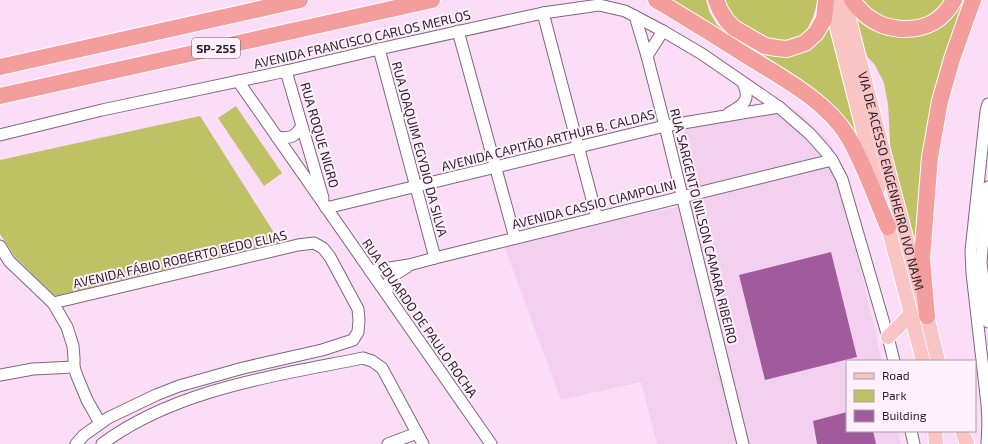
<svg xmlns="http://www.w3.org/2000/svg" width="988" height="444" font-family="'Exo 2',sans-serif">
	<rect width="100%" height="100%" fill="#fcddf8"/>
	<polygon fill="#f4d0f0" points="770,111 797,111 831,143 882,361 847,361 847,431 898,431 901,444 657,444 641,382 561,400 504,246 689,204 674,135 679,129"/>
	<g fill="#bec265">
		<polygon points="668,0 706,0 710,13 717,25 729,34 745,44 766,53 784,54 827,11 845,81 854,123 868,174 853,139"/>
		<polygon points="720,0 817,0 817,3 813,17 807,30 796,39 780,43 749,35"/>
		<polygon points="859,0 950,0 947,6 916,24 880,20"/>
		<polygon points="960,0 966,0 944,62 916,284 892,177 888,104 884,83 875,65 861,50 851,6 911,34"/>
		<polygon points="236,106 282,173 264,186 218,118"/>
		<polygon points="200,116 280,242 55,296 15,257 0,234 0,160"/>
	</g>
	<g fill="#a15b9c">
		<polygon points="831,252 857,357 765,380 739,275"/>
		<polygon points="847,412 847,431 873,431 876,444 817,444 813,421"/>
	</g>
	<g fill="none" stroke-linecap="round" stroke-linejoin="round">
		<defs>
			<g id="minor">
				<polyline points="543,13 597,218"/>
				<polyline points="635,16 647,56 665,126 743,444"/>
				<polyline points="458,31 515,238"/>
				<polyline points="379,49 435,258"/>
				<polyline points="647,56 663,31"/>
				<polyline points="286,71 323,198"/>
				<polyline points="238,81 491,444"/>
				<polyline points="988,104 986,111 971,251 972,273 987,404 988,422"/>
				<path d="M729 113C744 105 751 100 743 83"/>
				<polyline points="0,135 102,110 286,71 379,49 543,13 599,5 625,11 663,31 702,54 779,107 810,134 826,152 832,160 842,179 888,337 894,361"/>
				<path d="M277 137C290 139 295 137 302 126"/>
				<polyline points="988,187 983,238 981,262 988,322"/>
				<polyline points="326,208 665,126 779,107"/>
				<polyline points="0,246 9,261 53,303 67,327 73,346 74,358 74,367 77,376 87,400 100,423"/>
				<polyline points="370,271 409,265 435,258 832,160"/>
				<polyline points="387,293 388,283 394,275 407,267"/>
				<polyline points="53,303 298,245 314,243 323,248 330,257 358,309 359,320 358,332 353,340 322,350 243,368 179,386 156,395 108,418 84,435 76,444"/>
				<polyline points="0,375 33,369 74,367"/>
				<polyline points="911,431 914,444"/>
				<path d="M102 444C176 389 275 376 363 358L372 361 382 368 423 444"/>
				<polyline points="388,444 417,433"/>
				<polyline points="987,444 988,422"/>
			</g>
			<g id="major">
				<polyline points="830,0 878,188"/>
				<path id="s1" d="M844 0 890 177 927 316 938 361"/>
				<polyline points="885,216 911,314 923,361"/>
				<polyline points="888,337 911,314"/>
				<polyline points="935,431 936,444"/>
				<polyline points="962,431 967,444"/>
			</g>
			<g id="highway">
				<path d="M656 0C687 18 717 37 747 56 781 77 826 101 847 135 864 163 875 197 888 227"/>
				<polyline points="716,0 720,10 727,21 734,28 765,46 777,48 787,49 805,43 816,33 824,19 826,0"/>
				<path d="M852 0C859 10 868 19 880 24 886 27 893 28 901 29 925 30 942 22 954 0"/>
				<polyline points="0,67 300,0"/>
				<polyline points="0,96 432,0"/>
				<polyline points="927,316 922,259 926,207 930,157 940,101 952,59 966,19 973,0"/>
			</g>
		</defs>
		<use href="#minor" stroke="#80667d" stroke-width="13"/>
		<use href="#major" stroke="#fff" stroke-width="16"/>
		<use href="#highway" stroke="#fff" stroke-width="18"/>
		<use href="#minor" stroke="#fff" stroke-width="11"/>
		<use href="#major" stroke="#f8c4c4" stroke-width="14"/>
		<use href="#highway" stroke="#f39d9c" stroke-width="16"/>
	</g>
	<g text-anchor="middle" dominant-baseline="central" stroke-width="4" stroke-linejoin="round" paint-order="stroke">
		<rect fill="#fef1fc" stroke="#6a5e68" stroke-width="1" x="192" y="38" width="48" height="20" rx="3"/>
		<g font-size="12" font-weight="bold" fill="#2a1f29">
			<text x="216" y="48">SP-255</text>
		</g>
		<g font-size="13" fill="#2a1f29" stroke="#fef1fc">
			<text transform="translate(362 39) rotate(-13)">AVENIDA FRANCISCO CARLOS MERLOS</text>
			<text transform="translate(320 135) rotate(74)">RUA ROQUE NIGRO</text>
			<text transform="translate(548 140) rotate(-14)">AVENIDA CAPITÃO ARTHUR B. CALDAS</text>
			<text transform="translate(420 149) rotate(75)">RUA JOAQUIM EGYDIO DA SILVA</text>
			<text stroke="none"><textPath href="#s1" startOffset="187">VIA DE ACESSO ENGENHEIRO IVO NAJM</textPath></text>
			<text transform="translate(594 204) rotate(-14)">AVENIDA CASSIO CIAMPOLINI</text>
			<text transform="translate(704 226) rotate(76)">RUA SARGENTO NILSON CAMARA RIBEIRO</text>
			<text transform="translate(180 259) rotate(-13)">AVENIDA FÁBIO ROBERTO BEDO ELIAS</text>
			<text transform="translate(420 318) rotate(55)">RUA EDUARDO DE PAULO ROCHA</text>
		</g>
	</g>
	<rect x="846" y="360" width="130" height="72" fill="#fef1fc" stroke="#a99da8"/>
	<rect x="854" y="373" width="20" height="6" fill="#f8c4c4" stroke="#a99da8"/>
	<text x="882" y="380" font-size="12" fill="#2a1f29">Road</text>
	<rect x="854" y="390" width="20" height="12" fill="#bec265" stroke="#a99da8"/>
	<text x="882" y="400" font-size="12" fill="#2a1f29">Park</text>
	<rect x="854" y="410" width="20" height="12" fill="#a15b9c" stroke="#a99da8"/>
	<text x="882" y="420" font-size="12" fill="#2a1f29">Building</text>
</svg>
